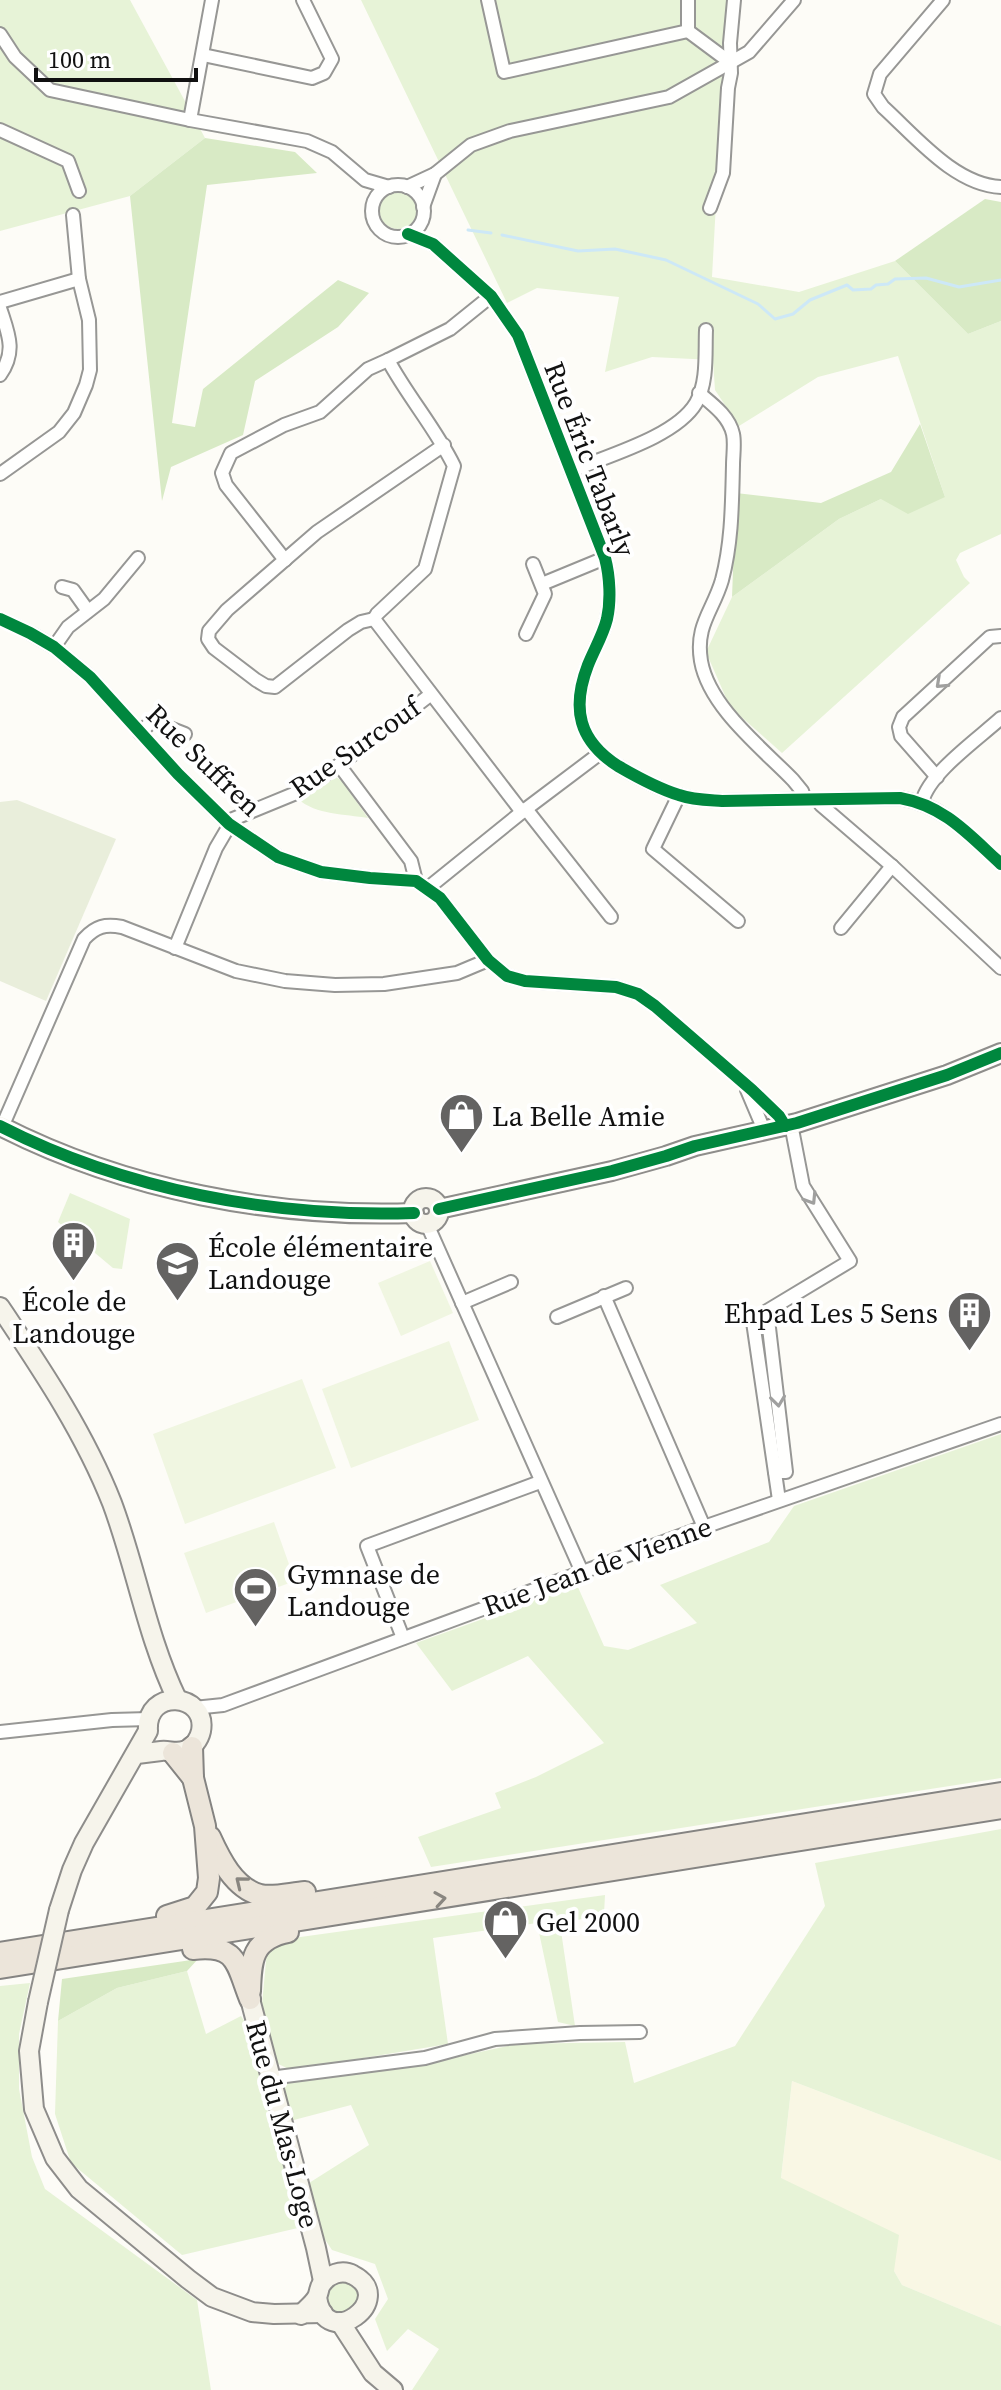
<svg xmlns="http://www.w3.org/2000/svg" width="1001" height="2390" font-family="'Source Serif 4',serif">
	<rect width="100%" height="100%" fill="#fdfcf7"/>
	<polygon fill="#f9f7e4" points="792,2081 1001,2161 1001,2326 902,2285 894,2271 781,2179"/>
	<g fill="#e7f3d7">
		<polygon points="0,0 130,0 205,138 130,196 0,231"/>
		<polygon points="361,0 727,0 712,277 799,292 895,261 968,334 1001,321 1001,534 960,553 956,560 964,577 970,583 782,753 730,707 706,652 732,597 839,519 881,499 945,497 898,356 818,377 739,426 715,390 713,360 652,357 605,372 619,297 537,288 507,303"/>
		<circle cx="398" cy="210" r="19"/>
		<path d="M336 777 342 781 368 818C345 814 316 815 298 799Z"/>
		<polygon points="70,1193 130,1219 122,1269 113,1268 58,1222"/>
		<polygon points="1001,1434 1001,1778 431,1867 418,1837 501,1808 495,1793 536,1777 604,1743 528,1656 452,1691 416,1643 577,1585 604,1646 628,1650 697,1623 660,1585 769,1542 794,1506"/>
		<polygon points="1001,1829 1001,2161 792,2081 781,2178 899,2235 894,2271 902,2285 1001,2326 1001,2390 412,2390 439,2349 408,2329 387,2351 375,2319 388,2299 375,2264 332,2250 318,2229 309,2183 369,2145 351,2105 290,2121 281,2088 290,2081 433,2062 517,2044 625,2042 634,2083 735,2046 825,1906 815,1863"/>
		<polygon points="605,1895 604,1914 560,1924 575,2026 558,2022 537,1923 433,1938 448,2044 291,2070 274,2062 262,2004 267,1951 286,1939"/>
		<polygon points="187,1971 206,2034 241,2016 248,2027 302,2227 182,2255 71,2163 55,2114 58,2021 117,1988"/>
		<polygon points="30,1983 19,2034 19,2089 32,2157 45,2189 197,2300 211,2390 0,2390 0,1986"/>
		<circle cx="343" cy="2298" r="15"/>
	</g>
	<g fill="#d8eac5">
		<polygon points="205,138 295,152 317,173 207,185 172,423 195,427 203,389 338,280 369,293 338,327 255,381 243,435 171,467 162,501 130,196"/>
		<polygon points="985,199 1001,202 1001,321 968,334 895,261"/>
		<polygon points="920,424 945,497 908,514 881,499 839,519 732,597 736,493 821,503 891,472"/>
		<polygon points="198,1959 187,1971 117,1988 58,2021 62,1979"/>
	</g>
	<polygon fill="#e9eedb" points="17,800 116,839 46,1001 0,981 0,802"/>
	<g fill="#f0f6e1">
		<polygon points="430,1261 453,1313 401,1336 378,1283"/>
		<polygon points="449,1341 479,1420 351,1468 322,1389"/>
		<polygon points="302,1379 336,1468 185,1524 153,1434"/>
		<polygon points="274,1522 295,1581 206,1613 184,1553"/>
	</g>
	<g fill="none" stroke-linecap="round" stroke-linejoin="round">
		<g stroke="#cde8f7" stroke-width="3">
			<polyline points="468,230 491,233"/>
			<polyline points="502,235 578,251 615,249 666,260 758,304 775,319 793,314 810,300 847,285 853,290 871,289 876,285 888,284 895,279 926,278 959,287 1001,280"/>
		</g>
		<defs>
			<g id="minor">
				<polyline points="488,0 504,72 688,31"/>
				<polyline points="688,0 688,31 731,63"/>
				<path d="M943 0 880 74 874 94 883 107C916 137 955 185 1001 187"/>
				<polyline points="0,34 15,57 50,90 190,120 307,141 332,152 365,180 389,187"/>
				<polyline points="203,55 312,78 324,73 332,59 303,0"/>
				<polyline points="190,120 212,0"/>
				<polyline points="0,130 68,161 79,191"/>
				<circle cx="398" cy="211" r="26"/>
				<polyline points="407,187 435,174 471,145 510,131 669,97 749,52 794,0"/>
				<polyline points="423,207 435,174"/>
				<polyline points="710,208 723,173 728,88 731,73 730,43 734,0"/>
				<path d="M408 234 433 244 491 296 518 335 605 558C610 577 611 601 607 619 603 635 594 650 588 665 571 709 579 741 618 766 637 777 659 789 679 795 693 800 708 800 722 801L900 798C945 806 969 835 1001 864"/>
				<polyline points="0,302 79,279"/>
				<path d="M0 308C8 333 17 351 0 375"/>
				<path d="M699 393C712 404 729 416 733 434 735 443 733 456 733 465 732 504 732 542 722 580 713 611 695 625 701 661 709 707 762 748 793 780L802 791 805 800"/>
				<path d="M571 471C606 456 676 437 696 403 708 382 705 353 706 330"/>
				<polyline points="0,474 59,432 74,413 86,385 90,370 89,320 79,279 73,215"/>
				<polyline points="285,560 226,485 222,473 231,453 284,425 320,412 368,369 388,360"/>
				<polyline points="542,584 605,558"/>
				<polyline points="62,587 73,590 88,611"/>
				<polyline points="0,619 30,633 54,647 90,677 178,774 229,824 278,857 321,872 370,878 416,881 440,898 488,960 507,976 525,981 616,987 638,994 655,1006 752,1090 779,1116 785,1126"/>
				<polyline points="374,619 361,622 348,630 275,687 266,686 256,680 214,648 208,639 209,631 227,610 317,532 444,445"/>
				<path d="M374 619 377 614 425 569 454 466C436 429 408 397 388 360L450 329 491 296"/>
				<polyline points="374,619 522,812"/>
				<polyline points="526,634 545,594 533,564"/>
				<polyline points="54,647 68,627 104,599 138,558"/>
				<polyline points="140,733 155,718 167,727 185,734"/>
				<polyline points="339,765 411,861 416,881"/>
				<polyline points="937,777 901,736 899,727 903,717 990,637 1001,636"/>
				<polyline points="679,795 653,849 738,921"/>
				<polyline points="818,799 821,805 892,866 1001,968"/>
				<path d="M922 802C929 773 978 739 1001 718"/>
				<polyline points="526,809 611,917"/>
				<polyline points="428,888 522,812 599,754"/>
				<polyline points="841,928 892,866"/>
				<polyline points="175,948 216,848 233,819 301,791 339,765 430,695"/>
				<polyline points="747,1090 761,1123 762,1131"/>
				<path d="M2 1127 84 939C96 926 105 924 122 927L236 971 285 981 335 985 384 984 457 973 488 960"/>
				<polyline points="427,1224 582,1572"/>
				<polyline points="604,1296 704,1527"/>
				<polyline points="462,1303 511,1282"/>
				<polyline points="752,1315 779,1500"/>
				<polyline points="557,1317 626,1288"/>
				<polyline points="775,1472 786,1472 767,1311 850,1261 803,1186 791,1124"/>
				<polyline points="403,1638 367,1546 540,1482"/>
				<polyline points="194,1708 223,1705 704,1527 1001,1424"/>
				<polyline points="0,1732 112,1720 149,1719"/>
				<polyline points="270,2078 425,2058 495,2039 580,2033 640,2032"/>
			</g>
			<g id="secondary">
				<path d="M0 1126C125 1190 274 1218 414 1213"/>
				<circle cx="426" cy="1211" r="13"/>
				<polyline points="439,1209 612,1171 666,1156 695,1146 797,1123 947,1075 1001,1053"/>
				<path d="M0 1307C42 1370 84 1432 112 1503 136 1567 147 1637 177 1699"/>
				<path d="M59 1910 72 1870 84 1843 148 1731C145 1687 208 1693 201 1731 199 1740 193 1747 186 1750 177 1754 170 1750 161 1751 153 1752 145 1753 137 1754"/>
				<polyline points="250,1999 316,2248 323,2281"/>
				<polyline points="38,2002 29,2051 34,2109 55,2158 79,2189 188,2279 212,2297 252,2312 274,2314 323,2313"/>
				<path d="M301 2315C305 2310 314 2303 317 2297 319 2293 319 2288 321 2285 328 2274 342 2269 353 2275 399 2298 325 2355 317 2297"/>
				<polyline points="340,2322 373,2373 393,2390"/>
			</g>
			<g id="trunk">
				<polyline points="173,1753 193,1778"/>
				<path d="M210 1837C220 1859 234 1888 260 1895 273 1898 291 1893 305 1892"/>
				<polyline points="167,1916 195,1907 207,1892 209,1878 205,1826 193,1778 192,1747"/>
				<path d="M193 1949C238 1944 236 1964 250 1999"/>
				<polyline points="0,1953 1001,1793"/>
				<polyline points="0,1968 1001,1808"/>
				<path d="M250 1991C251 1960 252 1939 288 1932"/>
			</g>
		</defs>
		<use href="#minor" stroke="#979795" stroke-width="16"/>
		<use href="#secondary" stroke="#8e8d8b" stroke-width="22"/>
		<use href="#trunk" stroke="#858482" stroke-width="24"/>
		<use href="#minor" stroke="#fffffe" stroke-width="12"/>
		<use href="#secondary" stroke="#f6f4eb" stroke-width="18"/>
		<use href="#trunk" stroke="#ece5da" stroke-width="20"/>
		<defs>
			<polyline id="secondary-bridge" points="38,2002 59,1910"/>
		</defs>
		<use href="#secondary-bridge" stroke="#8e8d8b" stroke-width="22" stroke-linecap="butt"/>
		<use href="#secondary-bridge" stroke="#f6f4eb" stroke-width="18"/>
		<defs>
			<g id="cycleway">
				<path d="M408 234 433 244 491 296 518 335 605 558C610 577 611 601 607 619 603 635 594 650 588 665 571 709 579 741 618 766 637 777 659 789 679 795 693 800 708 800 722 801L900 798C945 806 969 835 1001 864"/>
				<polyline points="0,619 30,633 54,647 90,677 178,774 229,824 278,857 321,872 370,878 416,881 440,898 488,960 507,976 525,981 616,987 638,994 655,1006 752,1090 779,1116 785,1126"/>
				<path d="M0 1126C125 1190 274 1218 414 1213"/>
				<polyline points="439,1209 612,1171 666,1156 695,1146 797,1123 947,1075 1001,1053"/>
			</g>
		</defs>
		<use href="#cycleway" stroke="#fff" stroke-width="17"/>
		<use href="#cycleway" stroke="#00873e" stroke-width="12"/>
	</g>
	<defs><path id="oneway-chevron" d="M-2-3.5L2.5 0L-2 3.5" fill="none" stroke-width="1.6" stroke-linecap="round" stroke-linejoin="round" transform="scale(2)"/></defs>
	<g stroke="#a0a09f">
		<use href="#oneway-chevron" transform="translate(941 683) rotate(137)"/>
		<use href="#oneway-chevron" transform="translate(811 1199) rotate(58)"/>
		<use href="#oneway-chevron" transform="translate(778 1401) rotate(83)"/>
	</g>
	<g stroke="#898680">
		<use href="#oneway-chevron" transform="translate(241 1882) rotate(-141)"/>
		<use href="#oneway-chevron" transform="translate(440 1899) rotate(-9)"/>
	</g>
	<defs>
		<symbol id="shop-pin" viewBox="-11 -11 22 30"><path d="M0 17L-7.5 6A9.5 9.5 0 1 1 7.5 6Z" fill="#646362" stroke="#fff"/><path d="M-5-2.5h2.3a2.7 3.5 0 0 1 5.4 0H5L5.5 6h-11ZM-1.5-2.5h3a1.5 2.3 0 0 0-3 0Z" fill="#fff"/></symbol>
		<symbol id="building-pin" viewBox="-11 -11 22 30"><path d="M0 17L-7.5 6A9.5 9.5 0 1 1 7.5 6Z" fill="#646362" stroke="#fff"/><path d="M-4-6H4V6H1V3H-1V6H-4ZM-2.5-4.3h1.7v1.8h-1.7ZM.8-4.3h1.7v1.8H.8ZM-2.5-1h1.7V.8h-1.7ZM.8-1h1.7V.8H.8Z" fill="#fff"/></symbol>
		<symbol id="school-pin" viewBox="-11 -11 22 30"><path d="M0 17L-7.5 6A9.5 9.5 0 1 1 7.5 6Z" fill="#646362" stroke="#fff"/><path d="M0-5L7-2L0 1L-7-2ZM-4 1L0 2.5L4 1V4Q0 6-4 4Z" fill="#fff"/></symbol>
		<symbol id="stadium-pin" viewBox="-11 -11 22 30"><path d="M0 17L-7.5 6A9.5 9.5 0 1 1 7.5 6Z" fill="#646362" stroke="#fff"/><path d="M0-5a6.5 5 0 1 0 0 10a6.5 5 0 1 0 0-10ZM-3.5-1.8h7v3.6h-7Z" fill="#fff"/></symbol>
	</defs>
	<g fill-rule="evenodd">
		<use href="#shop-pin" x="436" y="1090" width="51" height="69"/>
		<use href="#building-pin" x="48" y="1218" width="51" height="69"/>
		<use href="#school-pin" x="152" y="1238" width="51" height="69"/>
		<use href="#building-pin" x="944" y="1288" width="51" height="69"/>
		<use href="#stadium-pin" x="230" y="1564" width="51" height="69"/>
		<use href="#shop-pin" x="480" y="1896" width="51" height="69"/>
	</g>
	<g text-anchor="middle" dominant-baseline="central" stroke-width="8" stroke-linejoin="round" paint-order="stroke">
		<g font-size="28" fill="#111" stroke="#fff">
			<text transform="translate(590 459) rotate(69)">Rue Éric Tabarly</text>
			<text transform="translate(355 747) rotate(-35)">Rue Surcouf</text>
			<text transform="translate(204 760) rotate(44)">Rue Suffren</text>
			<text transform="translate(597 1566) rotate(-20)">Rue Jean de Vienne</text>
			<text transform="translate(283 2124) rotate(75)">Rue du Mas-Loge</text>
		</g>
		<g font-size="28" fill="#111" stroke="#fff" text-anchor="start">
			<text x="492" y="1116">La Belle Amie</text>
			<text x="208" y="1247">École élémentaire<tspan x="208" dy="32">Landouge</tspan></text>
			<text x="74" y="1301" text-anchor="middle">École de<tspan x="74" dy="32">Landouge</tspan></text>
			<text x="938" y="1313" text-anchor="end">Ehpad Les 5 Sens</text>
			<text x="287" y="1574">Gymnase de<tspan x="287" dy="32">Landouge</tspan></text>
			<text x="536" y="1922">Gel 2000</text>
		</g>
	</g>
	<path d="M36 68v12h160v-12" fill="none" stroke="#111111" stroke-width="4"/>
	<text x="48" y="68" font-size="24" fill="#111111" stroke="#ffffff" stroke-width="6" paint-order="stroke">100 m</text>
</svg>
